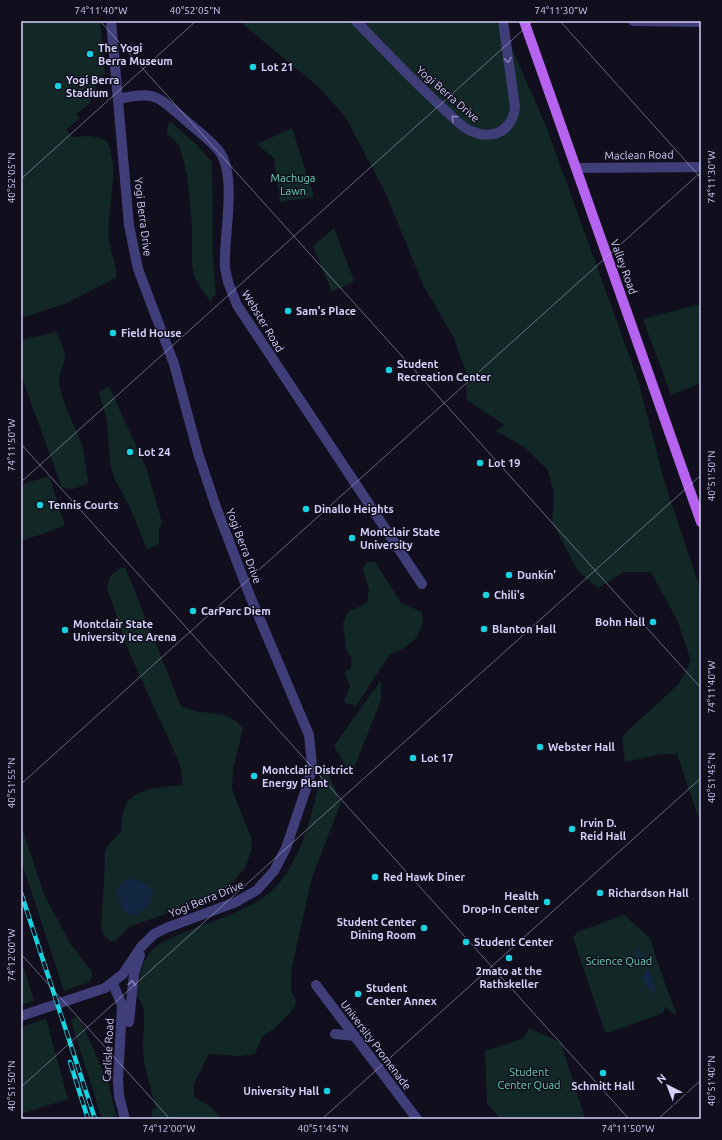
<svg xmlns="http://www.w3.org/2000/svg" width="722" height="1140" font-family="Ubuntu,sans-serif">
	<rect width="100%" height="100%" fill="#110e1e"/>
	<g fill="#122826">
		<path d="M21 21H100L105 73 98 81 90 103 76 114 80 118 66 130 72 137 91 136 107 141C121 173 106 207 109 240 111 253 116 264 117 277L65 304 24 317 21 316Z"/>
		<polygon points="239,21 494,21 503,28 546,126 638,380 665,484 701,592 701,825 677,754 662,754 625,762 622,736 679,684 691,661 678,622 651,572 624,572 598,588 578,571 552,522 554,492 547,469 524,447 496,431 504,425 467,400 466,372 453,336 423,285 386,194 346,118 320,88"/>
		<polygon points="171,122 197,145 212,162 213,260 216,294 210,302 195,278 192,266 192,226 187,174 179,145 167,133 168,124"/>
		<polygon points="292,128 314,197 280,202 274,158 257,144"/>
		<polygon points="334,228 354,281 332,292 313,246"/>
		<polygon points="701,304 701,383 671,395 643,319"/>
		<path d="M56 332C60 340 67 352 64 361 62 372 57 374 60 387 63 409 77 427 82 447 86 459 85 471 89 483L73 489 62 488 21 375V340Z"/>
		<polygon points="109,387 146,467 162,523 159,529 159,544 147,549 129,505 115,480 110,463 107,420 99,392"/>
		<polygon points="49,476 65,526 21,541 21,485"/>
		<polygon points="367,562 375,562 401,603 422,612 423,622 417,637 404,648 389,655 356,706 344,702 350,686 345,672 351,668 352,659 346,649 343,623 348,612 367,603 369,590 363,569"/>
		<path d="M125 567 181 706C203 718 225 706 243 728L233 770 232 788 238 806 251 836 252 849 245 868 227 889 188 906 129 927 116 940 111 941 105 937 101 929 105 863C102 847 111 842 121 832 122 823 122 813 126 805 134 787 167 787 183 785L181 770 178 760 129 652 107 588 110 576 119 569Z"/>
		<polygon points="381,680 381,700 351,775 334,746"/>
		<path d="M323 761 341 803 312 877 291 971V991L296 1000 295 1007 275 1028 262 1037 255 1054 239 1056 209 1054 194 1084V1097L211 1107 222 1119H153L151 1110 156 1108C151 1086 142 1064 143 1042 143 1029 148 1005 137 997 139 984 140 968 147 956 155 944 171 938 183 933 214 920 260 908 281 881 306 848 316 801 323 761Z"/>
		<polygon points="21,826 44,894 71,945 91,970 92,976 89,982 64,991 21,860"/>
		<polygon points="624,915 650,938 657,961 677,1016 665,1007 663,1013 608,1033 604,1029 573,938 577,932"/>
		<polygon points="21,959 34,1001 21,1005"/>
		<polygon points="74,1017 77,1017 80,1019 108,1082 117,1119 102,1119 71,1021"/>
		<polygon points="46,1019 68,1099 21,1114 21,1027"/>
		<polygon points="529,1028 561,1043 585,1119 500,1119 487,1103 485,1051 524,1038"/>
	</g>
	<g fill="#132743">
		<path d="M128 878 146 883 153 892C150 907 145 911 131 916L123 910 116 889Z"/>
		<polygon points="639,947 646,968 643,967 635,957 635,951"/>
		<path d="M648 968 655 987V994C646 989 639 977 648 968Z"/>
	</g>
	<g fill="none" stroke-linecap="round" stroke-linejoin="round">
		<g stroke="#3f3e79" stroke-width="10">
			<path d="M356 21C385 51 414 82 445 110 453 117 461 127 471 131 482 136 492 137 503 130 511 124 514 117 515 107L503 21"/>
			<polyline points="633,21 701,22"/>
			<path d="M118 99C155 91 156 95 183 118 195 129 210 139 219 151 238 176 223 237 225 268L228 282 237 305 422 584"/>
			<polyline points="577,168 701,167"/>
			<polyline points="113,984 122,1005 118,1081 119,1096 125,1119"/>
			<polyline points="316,985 417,1119"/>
			<polyline points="21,1016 105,988 123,974 141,947 154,934 166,928 236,902 257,890 274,871 286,848 309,780 312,765 309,735 250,596 216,507 198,453 174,364 138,269 129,225 111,21"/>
			<polyline points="129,1022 134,974 140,955"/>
			<polyline points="335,1034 355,1036"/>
		</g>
		<polyline stroke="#b663ef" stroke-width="10" points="524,21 701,522"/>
		<defs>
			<g id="rail">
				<polyline points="21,893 95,1119"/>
				<polyline points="70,1062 88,1119"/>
			</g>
		</defs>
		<use href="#rail" stroke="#17d2e0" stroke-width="4.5"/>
		<use href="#rail" stroke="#110e1e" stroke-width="3" stroke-dasharray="9" stroke-linecap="butt"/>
	</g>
	<defs><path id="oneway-chevron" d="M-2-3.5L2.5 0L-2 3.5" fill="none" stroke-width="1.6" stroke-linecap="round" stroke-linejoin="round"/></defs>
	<g stroke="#8280b3">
		<use href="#oneway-chevron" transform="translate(508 60) rotate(81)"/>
		<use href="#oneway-chevron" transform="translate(454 118) rotate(-138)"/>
		<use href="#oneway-chevron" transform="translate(132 983) rotate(-82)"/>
	</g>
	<path fill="none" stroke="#d4d1fa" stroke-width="1" stroke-opacity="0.45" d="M100 21 701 688M560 21 701 178M21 179 196 21M21 444 629 1119M21 482 533 21M21 784 701 172M21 954 170 1119M21 1087 701 475M322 1119 701 778M658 1119 701 1080"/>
	<g fill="#17d2e0" stroke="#110e1e" stroke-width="1.5">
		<circle cx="90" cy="54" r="4"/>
		<circle cx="253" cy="67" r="4"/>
		<circle cx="58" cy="86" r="4"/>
		<circle cx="288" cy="311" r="4"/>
		<circle cx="113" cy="333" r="4"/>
		<circle cx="389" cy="370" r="4"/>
		<circle cx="130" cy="452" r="4"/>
		<circle cx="480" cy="463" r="4"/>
		<circle cx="40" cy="505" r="4"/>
		<circle cx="306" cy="509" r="4"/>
		<circle cx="352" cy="538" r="4"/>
		<circle cx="509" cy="575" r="4"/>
		<circle cx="486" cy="595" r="4"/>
		<circle cx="193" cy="611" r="4"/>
		<circle cx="653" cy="622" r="4"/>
		<circle cx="484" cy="629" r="4"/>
		<circle cx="65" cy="630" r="4"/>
		<circle cx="540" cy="747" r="4"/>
		<circle cx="413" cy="758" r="4"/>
		<circle cx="254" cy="776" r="4"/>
		<circle cx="572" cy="829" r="4"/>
		<circle cx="375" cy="877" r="4"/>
		<circle cx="600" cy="893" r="4"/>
		<circle cx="547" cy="902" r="4"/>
		<circle cx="424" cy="928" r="4"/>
		<circle cx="466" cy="942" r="4"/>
		<circle cx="509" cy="958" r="4"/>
		<circle cx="358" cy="994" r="4"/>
		<circle cx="603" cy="1073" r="4"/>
		<circle cx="327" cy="1091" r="4"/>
	</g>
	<g text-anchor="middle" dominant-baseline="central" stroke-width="3" stroke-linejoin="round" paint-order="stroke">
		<g font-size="11" font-weight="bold" fill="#d4d1fa" stroke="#110e1e" text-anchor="start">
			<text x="98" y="48">The Yogi<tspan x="98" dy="13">Berra Museum</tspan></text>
			<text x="261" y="67">Lot 21</text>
			<text x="66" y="80">Yogi Berra<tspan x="66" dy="13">Stadium</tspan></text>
			<text x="296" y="311">Sam's Place</text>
			<text x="121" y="333">Field House</text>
			<text x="397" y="364">Student<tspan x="397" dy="13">Recreation Center</tspan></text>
			<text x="138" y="452">Lot 24</text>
			<text x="488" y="463">Lot 19</text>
			<text x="48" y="505">Tennis Courts</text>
			<text x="314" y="509">Dinallo Heights</text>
			<text x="360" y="532">Montclair State<tspan x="360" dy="13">University</tspan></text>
			<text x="517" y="575">Dunkin'</text>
			<text x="494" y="595">Chili's</text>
			<text x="201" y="611">CarParc Diem</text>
			<text x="645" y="622" text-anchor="end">Bohn Hall</text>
			<text x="73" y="624">Montclair State<tspan x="73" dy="13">University Ice Arena</tspan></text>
			<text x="492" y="629">Blanton Hall</text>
			<text x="548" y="747">Webster Hall</text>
			<text x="421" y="758">Lot 17</text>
			<text x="262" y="770">Montclair District<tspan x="262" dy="13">Energy Plant</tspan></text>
			<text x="580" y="823">Irvin D.<tspan x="580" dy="13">Reid Hall</tspan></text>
			<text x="383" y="877">Red Hawk Diner</text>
			<text x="608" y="893">Richardson Hall</text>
			<text x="539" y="896" text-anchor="end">Health<tspan x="539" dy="13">Drop-In Center</tspan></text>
			<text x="416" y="922" text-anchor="end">Student Center<tspan x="416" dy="13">Dining Room</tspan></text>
			<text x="474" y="942">Student Center</text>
			<text x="509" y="971" text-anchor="middle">2mato at the<tspan x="509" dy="13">Rathskeller</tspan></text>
			<text x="366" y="988">Student<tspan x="366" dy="13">Center Annex</tspan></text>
			<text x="603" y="1086" text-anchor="middle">Schmitt Hall</text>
			<text x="319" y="1091" text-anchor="end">University Hall</text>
		</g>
		<g font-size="11" fill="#d4d1fa" stroke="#110e1e">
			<text transform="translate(448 94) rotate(41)">Yogi Berra Drive</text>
			<text transform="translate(639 155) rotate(-1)">Maclean Road</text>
			<text transform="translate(143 217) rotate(83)">Yogi Berra Drive</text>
			<text transform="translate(624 267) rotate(70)">Valley Road</text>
			<text transform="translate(263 321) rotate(59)">Webster Road</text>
			<text transform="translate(244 546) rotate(69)">Yogi Berra Drive</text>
			<text transform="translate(206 899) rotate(-22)">Yogi Berra Drive</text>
			<text transform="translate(376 1045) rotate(53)">University Promenade</text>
			<text transform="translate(108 1050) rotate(-87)">Carlisle Road</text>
		</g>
		<g font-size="11" fill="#65d2b4" stroke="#110e1e">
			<text x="293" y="178">Machuga<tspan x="293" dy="13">Lawn</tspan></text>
			<text x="619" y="961">Science Quad</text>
			<text x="529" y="1072">Student<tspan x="529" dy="13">Center Quad</tspan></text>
		</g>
	</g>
	<rect width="722" height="1140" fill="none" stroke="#110e1e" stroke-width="44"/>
	<g transform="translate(668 1086) rotate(318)" stroke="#110e1e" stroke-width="3" paint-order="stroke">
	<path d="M0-3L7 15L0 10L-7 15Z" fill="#d4d1fa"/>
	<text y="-6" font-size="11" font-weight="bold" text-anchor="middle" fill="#d4d1fa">N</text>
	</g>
	<rect x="22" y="22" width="678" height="1096" fill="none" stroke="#d4d1fa" stroke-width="1.5"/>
	<g font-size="10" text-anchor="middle" fill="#d4d1fa">
		<text x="101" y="14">74°11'40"W</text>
		<text x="195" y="14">40°52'05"N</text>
		<text x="561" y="14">74°11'30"W</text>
		<text transform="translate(711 177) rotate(-90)" y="4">74°11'30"W</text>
		<text transform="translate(11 178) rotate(-90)" y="4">40°52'05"N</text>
		<text transform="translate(11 445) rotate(-90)" y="4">74°11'50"W</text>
		<text transform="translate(711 476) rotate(-90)" y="4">40°51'50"N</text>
		<text transform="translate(711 687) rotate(-90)" y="4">74°11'40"W</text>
		<text transform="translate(711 778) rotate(-90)" y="4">40°51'45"N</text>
		<text transform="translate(11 783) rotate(-90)" y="4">40°51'55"N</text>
		<text transform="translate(11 955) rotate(-90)" y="4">74°12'00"W</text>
		<text transform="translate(711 1081) rotate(-90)" y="4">40°51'40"N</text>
		<text transform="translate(11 1086) rotate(-90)" y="4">40°51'50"N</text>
		<text x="169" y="1132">74°12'00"W</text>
		<text x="323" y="1132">40°51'45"N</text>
		<text x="628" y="1132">74°11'50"W</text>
	</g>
</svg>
